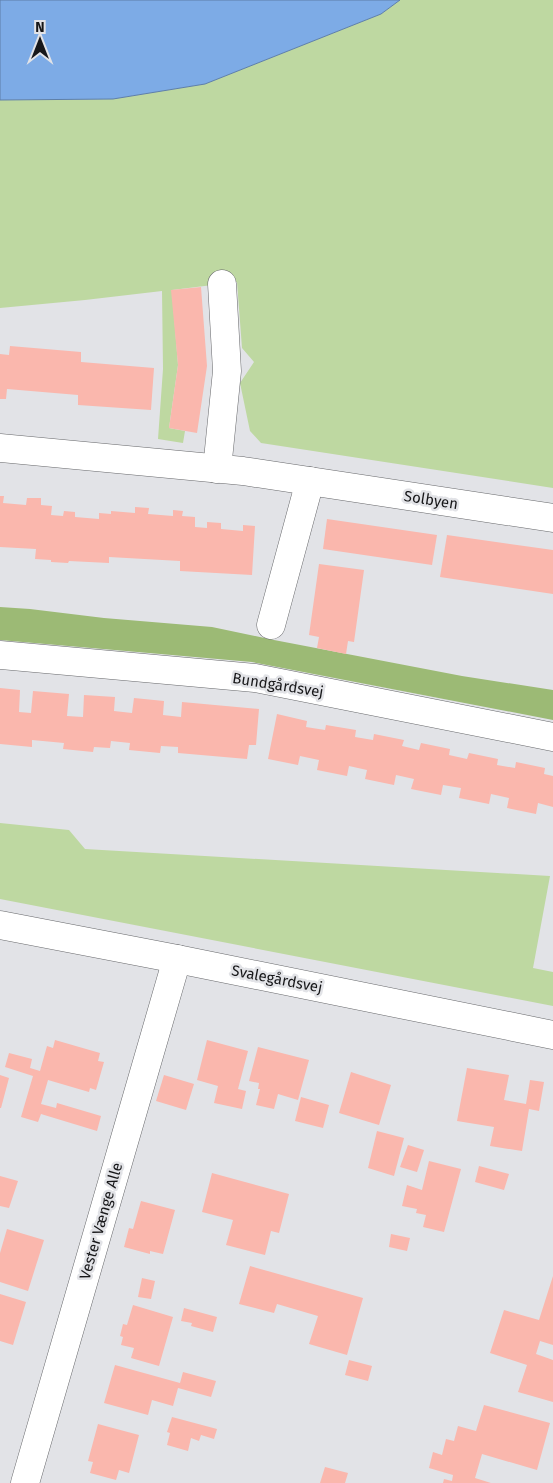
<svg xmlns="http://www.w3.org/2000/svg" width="553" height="1483" font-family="'Fira Sans',sans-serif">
	<rect width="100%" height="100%" fill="#e2e3e7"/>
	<g fill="#bed8a1">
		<polygon points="400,0 553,0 553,488 261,443 250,431 240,383 254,362 242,348 237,282 172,290 178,365 169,428 185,431 183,443 158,439 163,369 162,291 85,300 0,308 0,100 113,99 205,84 381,14"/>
		<polygon points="0,823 69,830 85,849 550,876 533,968 553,972 553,1006 0,899"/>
	</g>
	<polygon fill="#9cba75" points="0,607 30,609 104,618 212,627 274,640 462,676 553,690 553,720 252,662 0,640"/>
	<polygon fill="#7dabe6" stroke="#5e7fa8" points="0,0 400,0 381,14 205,84 113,99 0,100"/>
	<g fill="#fab7ad">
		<polygon points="201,287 207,366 197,433 169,428 178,365 171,290"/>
		<polygon points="10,346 81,352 81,362 154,368 151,410 78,405 78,395 7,389 6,399 0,399 0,354 9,355"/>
		<polygon points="0,496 4,496 3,503 26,505 27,498 41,498 41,505 52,506 51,515 63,516 64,511 75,512 75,517 99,519 99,513 111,514 111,511 135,513 135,507 149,508 148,514 173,516 173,510 183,511 182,516 195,517 195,527 207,528 207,522 221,523 221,529 243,531 243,525 255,526 252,575 180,571 180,561 109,557 109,563 69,561 68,563 51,562 51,560 35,559 36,549 0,547"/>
		<polygon points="327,519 437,535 432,565 323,549"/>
		<polygon points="447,535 553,550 553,594 440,577"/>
		<polygon points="319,564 364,570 354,642 348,641 346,654 317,648 319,637 309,635"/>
		<polygon points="0,688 20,690 19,712 31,713 33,691 69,694 67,716 83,717 84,695 115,697 114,711 132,713 134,698 164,701 163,715 181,717 182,702 259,709 256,745 249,745 247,759 178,753 178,747 161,746 160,753 129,750 130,743 111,741 110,748 94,747 93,752 63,749 64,743 32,740 32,747 0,744"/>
		<polygon points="277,714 307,721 306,727 325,730 326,725 356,730 355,737 373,740 374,734 404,740 402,746 419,750 421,743 450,749 449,755 467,759 469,753 498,759 497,765 515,768 516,762 545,768 544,774 553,776 553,807 538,803 536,814 507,808 509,798 491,794 489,804 459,798 461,788 443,785 441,795 411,789 414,779 396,775 394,785 365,779 367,770 349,766 347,776 317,770 319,760 300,756 298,765 268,759"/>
		<polygon points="55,1040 100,1053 98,1061 104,1062 96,1090 90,1088 89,1092 48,1080 41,1104 56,1108 57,1103 101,1116 97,1131 41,1114 38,1122 21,1117 33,1076 5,1067 9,1053 32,1059 30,1068 40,1071 47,1046 53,1048"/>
		<polygon points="207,1040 248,1051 238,1089 246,1091 242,1109 214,1103 218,1086 197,1080"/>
		<polygon points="258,1047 309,1060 298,1100 278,1094 274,1109 256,1105 260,1089 258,1089 259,1083 249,1081"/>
		<polygon points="467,1068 509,1075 504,1100 526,1104 530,1080 544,1082 539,1111 529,1109 522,1151 490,1146 494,1127 457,1121"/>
		<polygon points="351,1072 391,1085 379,1125 339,1113"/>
		<polygon points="0,1075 9,1078 1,1108 0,1108"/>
		<polygon points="164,1075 194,1084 186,1110 156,1101"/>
		<polygon points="301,1097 329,1105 323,1128 295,1121"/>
		<polygon points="377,1131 404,1138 394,1176 368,1168"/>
		<polygon points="408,1145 424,1150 417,1172 400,1167"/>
		<polygon points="429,1161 461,1169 444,1232 423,1227 426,1215 416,1213 417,1209 402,1206 407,1185 422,1190"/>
		<polygon points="479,1166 509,1174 504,1190 475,1182"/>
		<polygon points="212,1173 289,1194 279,1233 271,1231 265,1255 226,1245 233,1220 202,1212"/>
		<polygon points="0,1176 18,1181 9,1208 0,1206"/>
		<polygon points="141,1201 175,1210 163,1254 150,1251 150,1254 124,1247 129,1228 133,1229"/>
		<polygon points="7,1229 44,1240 28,1291 0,1282 0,1253"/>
		<polygon points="391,1234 410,1238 407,1251 389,1247"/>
		<polygon points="250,1266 363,1298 347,1355 309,1344 318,1316 277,1304 274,1313 239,1304"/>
		<polygon points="553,1276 553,1345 540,1341 536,1354 553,1360 553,1402 518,1392 527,1365 490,1353 504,1310 539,1320"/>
		<polygon points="142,1278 155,1281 151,1299 138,1297"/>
		<polygon points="0,1294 26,1302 13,1345 0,1341"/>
		<polygon points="133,1305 173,1317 159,1366 131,1358 134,1348 121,1345 123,1337 120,1336 123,1324 127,1325"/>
		<polygon points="184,1308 217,1317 213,1332 191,1326 192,1323 181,1321"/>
		<polygon points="349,1360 372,1366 368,1381 345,1375"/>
		<polygon points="115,1365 180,1383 183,1372 216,1381 211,1397 178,1388 173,1406 152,1400 148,1415 104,1403"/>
		<polygon points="484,1405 550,1423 537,1470 482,1454 475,1478 491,1483 443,1483 444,1479 452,1481 453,1475 429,1468 433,1452 442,1455 446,1439 454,1441 458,1426 476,1431"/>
		<polygon points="172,1417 217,1429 214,1439 201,1435 199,1441 191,1438 188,1451 167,1445 170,1433 167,1432"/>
		<polygon points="98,1424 139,1435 129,1473 119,1470 116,1480 90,1473 93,1462 88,1461"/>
		<polygon points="325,1467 348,1473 345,1483 320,1483"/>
	</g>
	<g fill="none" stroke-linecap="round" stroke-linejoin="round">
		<defs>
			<g id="minor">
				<polyline points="0,448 243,471 553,518"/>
				<polyline points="217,469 227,371 222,284"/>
				<polyline points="271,625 310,481"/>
				<polyline points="0,655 255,678 553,737"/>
				<polyline points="25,1483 177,959"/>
			</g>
			<polyline id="tertiary" points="0,925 177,959 553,1035"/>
		</defs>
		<use href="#minor" stroke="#67686b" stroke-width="29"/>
		<use href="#tertiary" stroke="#67686b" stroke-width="29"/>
		<use href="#minor" stroke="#fff" stroke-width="28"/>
		<use href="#tertiary" stroke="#fff" stroke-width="28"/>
	</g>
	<g text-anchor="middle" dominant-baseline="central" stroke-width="5" stroke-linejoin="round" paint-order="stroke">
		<g font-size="15" fill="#171719" stroke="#e2e3e7">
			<text transform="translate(431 500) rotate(9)">Solbyen</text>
			<text transform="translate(278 685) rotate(9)">Bundgårdsvej</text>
			<text transform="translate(277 979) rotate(11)">Svalegårdsvej</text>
			<text transform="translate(101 1221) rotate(-74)">Vester Vænge Alle</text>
		</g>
	</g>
	<g transform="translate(40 40)" stroke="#e2e3e7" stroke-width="4" paint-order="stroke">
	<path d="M0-4L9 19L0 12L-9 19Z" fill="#171719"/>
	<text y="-8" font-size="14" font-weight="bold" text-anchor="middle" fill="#171719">N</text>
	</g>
</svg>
